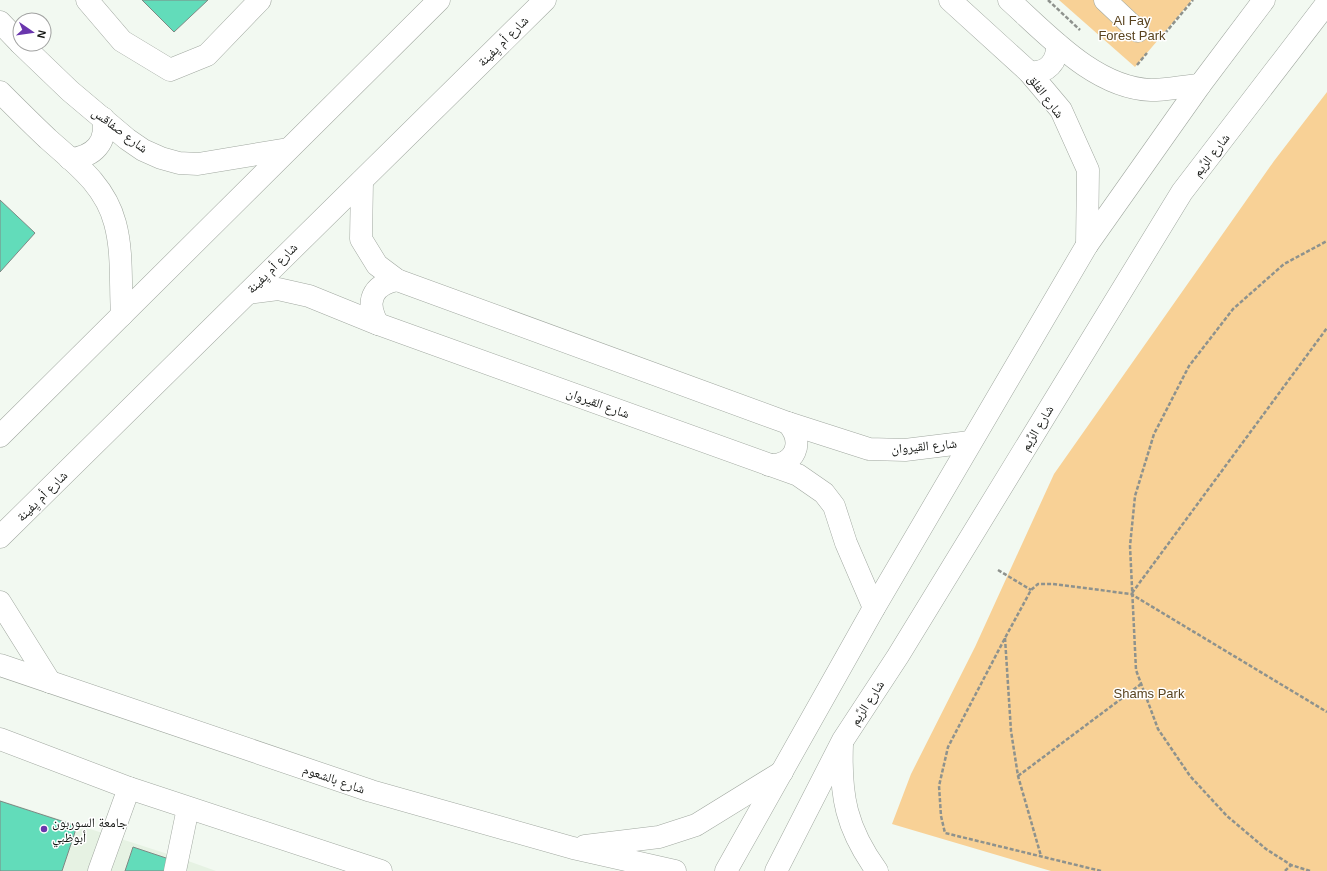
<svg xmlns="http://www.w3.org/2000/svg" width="1327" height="871" font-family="Arial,'Noto Naskh Arabic',sans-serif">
	<rect width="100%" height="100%" fill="#f2f9f1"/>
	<polygon fill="#e6f2e3" points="0,800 177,857 216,871 0,871"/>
	<g fill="#f8d196">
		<polygon points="1059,0 1192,0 1135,67"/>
		<polygon points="1327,92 1327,871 1051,871 892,824 911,774 975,647 1054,474 1274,161"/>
	</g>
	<g fill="#62dcba" stroke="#7e8884">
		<polygon points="142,0 208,0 174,32"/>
		<polygon points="0,200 35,233 0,272"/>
		<polygon points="0,801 77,826 62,871 0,871"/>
		<polygon points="133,847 175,861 171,871 125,871"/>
	</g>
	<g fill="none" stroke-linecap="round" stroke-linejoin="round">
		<defs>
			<g id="minor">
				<polyline points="87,0 122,41 170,70 207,55 260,0"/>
				<polyline points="950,0 1029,72 1061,110 1088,170 1087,245"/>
				<path d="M1009 0C1048 35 1095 88 1151 90 1167 90 1185 86 1200 85"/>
				<polyline points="1105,0 1138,31"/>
				<polyline points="0,22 20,43"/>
				<polyline points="21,44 70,91 127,139 143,150 161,158 179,163 198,164 288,149"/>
				<path d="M1029 72C1047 74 1058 62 1057 44"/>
				<path d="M0 92C16 108 32 124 48 139 76 164 105 185 115 223 123 252 120 285 122 315"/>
				<path d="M70 159C94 157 108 142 103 118"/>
				<polyline points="362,181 361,239 377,265 397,280 788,423 869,449 905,450 970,442"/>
				<polyline points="248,293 278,289 309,296 378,324 798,475 824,493 834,506 846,543 874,608"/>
				<path d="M378 324C365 302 372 285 397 280"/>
				<path d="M769 465C795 466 805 443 788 423"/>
				<polyline points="99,871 129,788"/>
				<polyline points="175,871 188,808"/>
			</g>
			<g id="major">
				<polyline points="0,436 439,0"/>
				<polyline points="0,537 545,0"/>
				<polyline points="0,602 50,682"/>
				<polyline points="0,665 371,791 573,848 675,871"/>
				<polyline points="0,739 129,788 381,871"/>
				<path d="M842 744C840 796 846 828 877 871"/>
				<polyline points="585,846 659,837 696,825 782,772"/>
				<polyline points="726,871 874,608 1087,245 1200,85 1264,0"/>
				<polyline points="776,871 843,740 898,656 1182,192 1327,3"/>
			</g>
		</defs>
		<use href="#minor" stroke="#a1a8a0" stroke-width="23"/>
		<use href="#major" stroke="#a1a8a0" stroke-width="23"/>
		<g stroke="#8e928d" stroke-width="2.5" stroke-dasharray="4 2" stroke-linecap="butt">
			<polyline points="1048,0 1080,30"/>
			<polyline points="1161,38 1193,0"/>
			<polyline points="1137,65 1147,53"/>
			<polyline points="998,570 1031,590"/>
			<polyline points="1132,593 1327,328"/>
			<polyline points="1005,638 1011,731 1018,776 1041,856"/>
			<polyline points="1018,776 1141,684"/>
			<polyline points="1101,871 945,833 941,816 939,786 948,747 1005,638 1031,590 1038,584 1053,584 1131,594 1327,712"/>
			<polyline points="1285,871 1291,865"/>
			<polyline points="1310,871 1291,865 1266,849 1227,816 1190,776 1158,729 1136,670 1130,546 1135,496 1154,434 1189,366 1233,309 1284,264 1327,241"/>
		</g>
		<use href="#minor" stroke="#fff" stroke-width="22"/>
		<use href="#major" stroke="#fff" stroke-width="22"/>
	</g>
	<circle fill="#6a36ad" stroke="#fff" stroke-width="1.5" cx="44" cy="829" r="4"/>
	<g text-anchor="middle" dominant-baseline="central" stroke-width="3" stroke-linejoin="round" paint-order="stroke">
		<g font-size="13" fill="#59431f" stroke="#fff">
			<text x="1132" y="20">Al Fay<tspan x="1132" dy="15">Forest Park</tspan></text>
			<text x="1149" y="693">Shams Park</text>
		</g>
		<g font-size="13" fill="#151714" stroke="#fff">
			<text transform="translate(503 41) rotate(-45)">شارع أم يِفينة</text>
			<text transform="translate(1046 96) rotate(53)">شارع الفلق</text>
			<text transform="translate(120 130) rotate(37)">شارع صفاقس</text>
			<text transform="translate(1211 155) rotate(-52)">شارع الرِّيم</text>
			<text transform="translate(272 268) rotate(-45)">شارع أم يِفينة</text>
			<text transform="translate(598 403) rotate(20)">شارع القيروان</text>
			<text transform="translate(1037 428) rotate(-59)">شارع الرِّيم</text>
			<text transform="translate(924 446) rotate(-5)">شارع القيروان</text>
			<text transform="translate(42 496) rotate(-45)">شارع أم يِفينة</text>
			<text transform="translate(867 703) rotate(-57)">شارع الرِّيم</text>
			<text transform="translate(334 779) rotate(19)">شارع بالشعوم</text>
		</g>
		<g font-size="13" fill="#151714" stroke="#fff" text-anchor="start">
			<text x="52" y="822">جامعة السوربون<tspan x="52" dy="15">أبوظبي</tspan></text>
		</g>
	</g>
	<g transform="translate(32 32) rotate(103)"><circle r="19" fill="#ffffff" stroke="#a1a2a1"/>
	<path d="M0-3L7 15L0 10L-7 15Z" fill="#6a36ad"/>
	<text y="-6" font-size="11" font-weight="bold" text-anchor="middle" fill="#151714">N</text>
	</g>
</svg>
